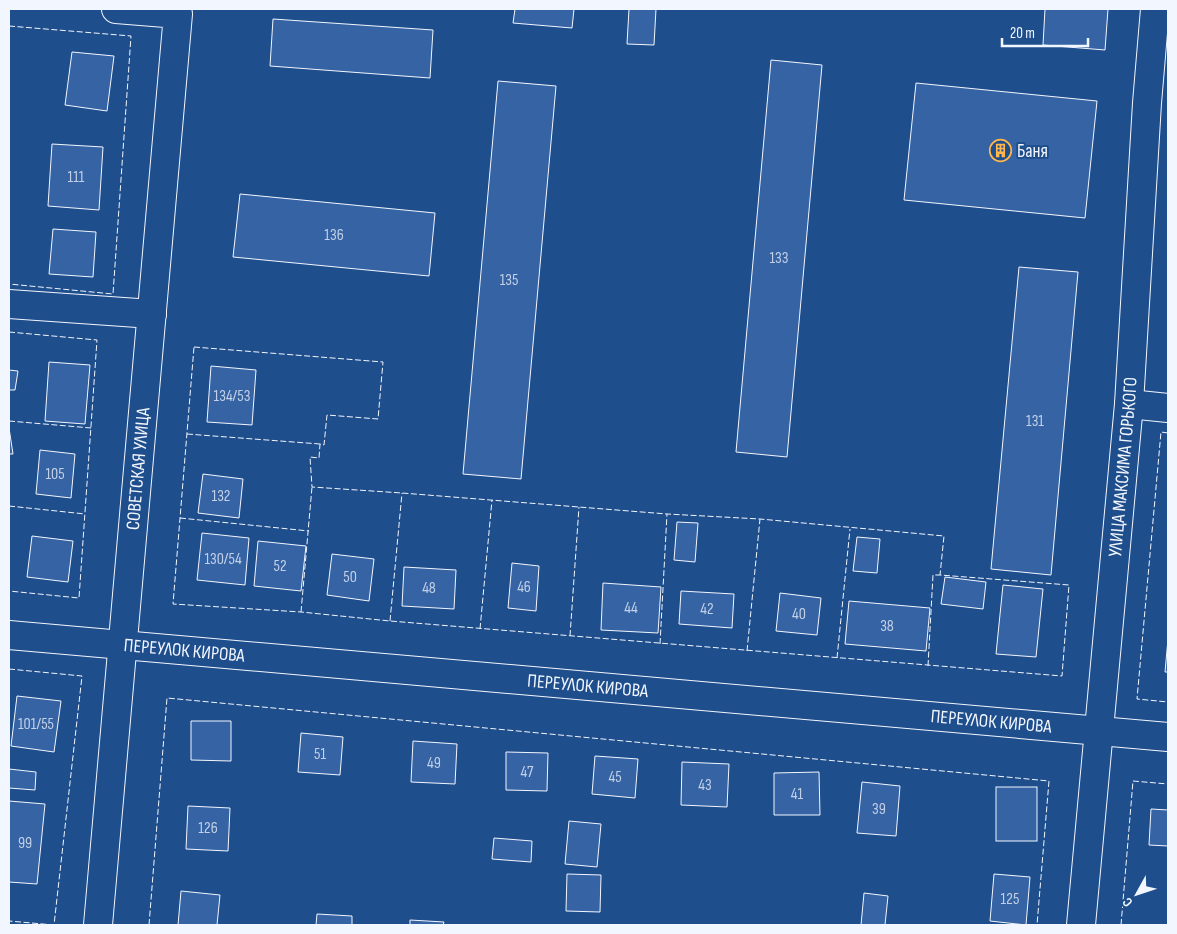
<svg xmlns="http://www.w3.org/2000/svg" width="1177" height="934" font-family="'Sofia Sans Condensed',sans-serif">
	<rect width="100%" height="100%" fill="#1f4e8c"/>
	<g fill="#3563a3" stroke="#f2f6ff">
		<polygon points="515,9 574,9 572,28 513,23"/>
		<polygon points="629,9 656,9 654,45 627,44"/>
		<polygon points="1045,9 1108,9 1105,50 1043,45"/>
		<polygon points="273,19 433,30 430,78 270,66"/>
		<polygon points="72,52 114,56 107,111 65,105"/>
		<polygon points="771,60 822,65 787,457 736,452"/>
		<polygon points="498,81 556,86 521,479 463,474"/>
		<polygon points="916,83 1097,101 1085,218 904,200"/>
		<polygon points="52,144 103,147 99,210 48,206"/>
		<polygon points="240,194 435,213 429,276 233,257"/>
		<polygon points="53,229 96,232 93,277 49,274"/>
		<polygon points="1019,267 1078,272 1051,575 991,569"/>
		<polygon points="49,362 90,365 85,424 45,421"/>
		<polygon points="211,366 256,370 252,425 207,422"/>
		<polygon points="9,370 18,371 15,390 9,390"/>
		<polygon points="9,428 13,454 9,454"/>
		<polygon points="40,450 75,454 71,498 36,494"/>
		<polygon points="203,474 243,479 239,518 198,513"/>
		<polygon points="677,522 698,523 695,562 674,560"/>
		<polygon points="202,533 249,538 245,585 197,580"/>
		<polygon points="32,536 73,541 68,582 27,577"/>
		<polygon points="857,537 880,539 877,573 853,571"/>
		<polygon points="258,541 306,546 301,591 254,586"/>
		<polygon points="332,554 374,559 369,601 327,595"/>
		<polygon points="512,563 539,566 536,611 508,608"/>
		<polygon points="404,567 456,570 454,609 402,606"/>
		<polygon points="945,577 986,582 983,609 941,604"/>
		<polygon points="603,583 661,587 658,633 601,630"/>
		<polygon points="1003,585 1043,589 1036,657 996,654"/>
		<polygon points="681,591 734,594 732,628 679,624"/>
		<polygon points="780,593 821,598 817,635 776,631"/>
		<polygon points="849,601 930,608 926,651 845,644"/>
		<polygon points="1168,639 1168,672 1165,672"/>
		<polygon points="17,696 61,701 54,752 11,746"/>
		<polygon points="191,721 231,721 231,761 191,760"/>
		<polygon points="301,733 343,737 340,775 298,772"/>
		<polygon points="413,741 457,744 455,784 411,782"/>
		<polygon points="506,752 548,753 547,791 506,790"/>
		<polygon points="595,756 638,759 635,798 592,794"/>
		<polygon points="682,762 729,764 727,807 681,805"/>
		<polygon points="9,769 36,772 35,790 9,788"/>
		<polygon points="819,772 820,815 774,815 774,773"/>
		<polygon points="862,782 900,786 896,836 857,833"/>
		<rect x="996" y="787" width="41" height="54"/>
		<polygon points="9,801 45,804 37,884 9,882"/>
		<polygon points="188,806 230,808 228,851 186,849"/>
		<polygon points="1151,809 1168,810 1168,846 1149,845"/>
		<polygon points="569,821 601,824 597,867 565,864"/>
		<polygon points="494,838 532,841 531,862 492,859"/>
		<polygon points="567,874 601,875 600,912 566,911"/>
		<polygon points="994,874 1030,877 1026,925 990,921"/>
		<polygon points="181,891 220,895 217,925 178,925"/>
		<polygon points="864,893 888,896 885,925 861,925"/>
		<polygon points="317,914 352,916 352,925 316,925"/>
		<polygon points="410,920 444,922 443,925 410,925"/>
	</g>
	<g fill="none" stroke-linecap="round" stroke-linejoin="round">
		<defs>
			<g id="minor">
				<polyline points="9,304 152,314"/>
				<polyline points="1129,404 1168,408"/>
				<path id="s1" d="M9 635 1168 737"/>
				<path id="s2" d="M98 925 178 14 116 9"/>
				<path id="s3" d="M1081 925 1129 404 1147 103 1155 9"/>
			</g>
		</defs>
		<use href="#minor" stroke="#f2f6ff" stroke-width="30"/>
		<use href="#minor" stroke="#1f4e8c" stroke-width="28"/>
		<g stroke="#f2f6ff" stroke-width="1" stroke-dasharray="6 2.5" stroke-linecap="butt">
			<polyline points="9,26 131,36 113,294 9,284"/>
			<polyline points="9,332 97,340 79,598 9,591"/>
			<polygon points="194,347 383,362 378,419 327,415 324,445 320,444 319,458 310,457 312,487 402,493 667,514 760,519 944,536 940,575 1069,585 1062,676 390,621 301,612 173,604"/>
			<polyline points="1168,386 1168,392"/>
			<polyline points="9,421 91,428"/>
			<polyline points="1168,433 1161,432 1137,699 1168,702"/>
			<polyline points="187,434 320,444"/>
			<polyline points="9,506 85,514"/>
			<polyline points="180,518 309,531"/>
			<polyline points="301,612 312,487"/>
			<polyline points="390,621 402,493"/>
			<polyline points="480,629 492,500"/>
			<polyline points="570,636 579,507"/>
			<polyline points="660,644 667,514"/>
			<polyline points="747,651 760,519"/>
			<polyline points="837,658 850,529"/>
			<polyline points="928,666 933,575 940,575"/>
			<polyline points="9,669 82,676 54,925 9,921"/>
			<polyline points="149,925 167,698 1049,781 1037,925"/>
			<polyline points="1121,925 1133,781 1168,784"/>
		</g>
	</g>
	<defs>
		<symbol id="building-ring" viewBox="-11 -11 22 22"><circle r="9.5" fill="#1f4e8c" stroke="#ffb74d" stroke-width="1.5"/><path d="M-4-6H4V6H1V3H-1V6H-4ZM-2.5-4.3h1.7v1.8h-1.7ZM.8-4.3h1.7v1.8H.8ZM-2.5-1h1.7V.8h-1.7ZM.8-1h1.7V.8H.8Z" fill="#ffb74d"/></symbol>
	</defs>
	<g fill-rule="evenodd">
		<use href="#building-ring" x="988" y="138" width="25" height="25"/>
	</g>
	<g text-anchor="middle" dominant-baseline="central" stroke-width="4" stroke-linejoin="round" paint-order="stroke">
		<g font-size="16" fill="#c3d1e8">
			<text x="76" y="177">111</text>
			<text x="334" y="235">136</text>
			<text x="779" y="258">133</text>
			<text x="509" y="280">135</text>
			<text x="232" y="396">134/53</text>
			<text x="1035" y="421">131</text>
			<text x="55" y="474">105</text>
			<text x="221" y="496">132</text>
			<text x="223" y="559">130/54</text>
			<text x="280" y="566">52</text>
			<text x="350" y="577">50</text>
			<text x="524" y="587">46</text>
			<text x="429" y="588">48</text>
			<text x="631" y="608">44</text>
			<text x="707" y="609">42</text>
			<text x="799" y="614">40</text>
			<text x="887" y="626">38</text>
			<text x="36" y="724">101/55</text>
			<text x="320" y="754">51</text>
			<text x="434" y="763">49</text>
			<text x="527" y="772">47</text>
			<text x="615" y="777">45</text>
			<text x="705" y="785">43</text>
			<text x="797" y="794">41</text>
			<text x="879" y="809">39</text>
			<text x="208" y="828">126</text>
			<text x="25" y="843">99</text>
			<text x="1010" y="899">125</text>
		</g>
		<g font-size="19" fill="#f2f6ff" stroke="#1f4e8c" text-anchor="start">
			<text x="1017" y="151">Баня</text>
		</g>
		<g font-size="19" fill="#f2f6ff" stroke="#1f4e8c">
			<text stroke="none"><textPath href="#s3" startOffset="460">УЛИЦА МАКСИМА ГОРЬКОГО</textPath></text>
			<text stroke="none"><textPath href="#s2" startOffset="458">СОВЕТСКАЯ УЛИЦА</textPath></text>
			<text stroke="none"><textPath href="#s1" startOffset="176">ПЕРЕУЛОК КИРОВА</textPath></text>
			<text stroke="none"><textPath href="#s1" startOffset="581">ПЕРЕУЛОК КИРОВА</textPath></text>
			<text stroke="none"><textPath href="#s1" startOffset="986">ПЕРЕУЛОК КИРОВА</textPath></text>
		</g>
	</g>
	<rect width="1177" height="934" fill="none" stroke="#f2f6ff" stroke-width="20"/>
	<g transform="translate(1137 894) rotate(230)" stroke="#1f4e8c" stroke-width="4" paint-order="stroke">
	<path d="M0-4L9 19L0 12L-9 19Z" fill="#f2f6ff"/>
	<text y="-8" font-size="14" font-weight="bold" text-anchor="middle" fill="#f2f6ff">С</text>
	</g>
	<path d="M1002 38v8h86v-8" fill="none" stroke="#f2f6ff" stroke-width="2.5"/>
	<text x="1010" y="38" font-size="15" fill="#f2f6ff" stroke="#1f4e8c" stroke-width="4" paint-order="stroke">20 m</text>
</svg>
